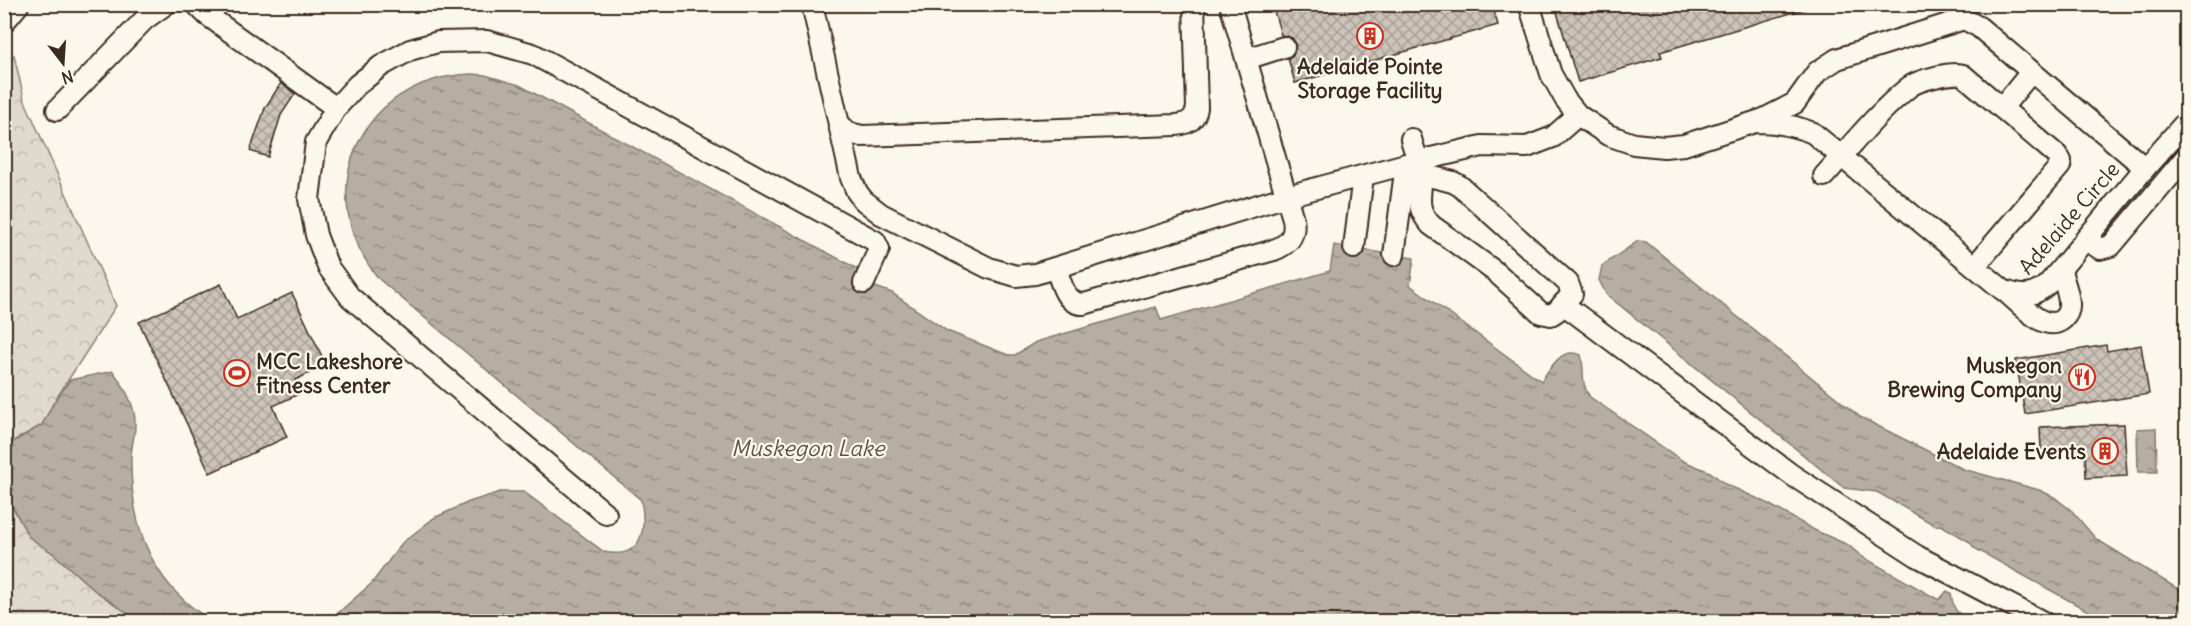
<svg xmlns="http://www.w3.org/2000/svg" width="2191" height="626" font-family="Delius,sans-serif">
	<defs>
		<pattern id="forest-crowns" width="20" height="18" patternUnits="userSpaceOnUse" patternTransform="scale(1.5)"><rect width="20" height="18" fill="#dfd9ce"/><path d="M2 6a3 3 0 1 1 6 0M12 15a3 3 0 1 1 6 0" fill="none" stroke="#c0bab0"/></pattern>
		<pattern id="water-ripples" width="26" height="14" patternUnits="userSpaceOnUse" patternTransform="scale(1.5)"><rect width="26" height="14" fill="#b6aea2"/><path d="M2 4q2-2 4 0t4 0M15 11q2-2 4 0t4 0" fill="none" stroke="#958e83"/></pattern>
		<pattern id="building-cross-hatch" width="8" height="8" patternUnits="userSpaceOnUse" patternTransform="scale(1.5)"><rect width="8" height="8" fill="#ccc4b9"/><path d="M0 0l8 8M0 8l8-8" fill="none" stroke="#a79f96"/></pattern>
	</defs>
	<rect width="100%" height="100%" fill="#fbf7ec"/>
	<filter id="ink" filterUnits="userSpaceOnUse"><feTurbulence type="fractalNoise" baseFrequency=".0167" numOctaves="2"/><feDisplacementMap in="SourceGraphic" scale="12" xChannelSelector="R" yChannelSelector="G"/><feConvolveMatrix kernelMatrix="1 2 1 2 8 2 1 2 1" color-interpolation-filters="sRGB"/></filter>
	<g filter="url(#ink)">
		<g fill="url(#forest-crowns)" stroke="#8d8276" stroke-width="1.5">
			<polygon points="14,55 24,99 116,306 54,402 42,425 6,445 5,460 4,70"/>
			<polygon points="4,492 29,537 54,554 94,590 139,621 5,621"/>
		</g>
		<g fill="url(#water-ripples)" stroke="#85796d" stroke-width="1.5">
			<path d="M471 74 485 75 519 85 863 272 864 283 892 293 947 331 1008 355H1015L1036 342 1156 307 1161 320 1330 271 1334 245 1414 258 1410 285 1541 381C1551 368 1561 346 1581 355 1585 369 1580 385 1590 397L1683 461 1710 472 1725 484 1765 502 1814 530 1848 545 1861 556 1937 599H1940L1947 591 1951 593C1954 613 1956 612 1973 621L320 622 338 613 372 583 402 543 434 518 469 502 500 492H524L604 552C642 560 647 530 641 500L380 280C308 195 359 78 471 74Z"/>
			<polygon points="1638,241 1646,242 1860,417 1963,469 2039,490 2054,497 2072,511 2096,539 2186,594 2186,621 2106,621 1974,548 1970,542 1941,525 1936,526 1877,492 1844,488 1606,294 1599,280 1602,266"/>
			<path d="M113 371C124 387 136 405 135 425 135 436 131 447 131 457 130 526 151 585 212 621H139L94 590 54 554 29 537 5 492 6 446 42 425 54 402 70 380Z"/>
			<polygon points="2156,428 2157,472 2138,472 2137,429"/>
		</g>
		<g fill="url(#building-cross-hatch)" stroke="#3b2a1e" stroke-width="1.5">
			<polygon points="1272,4 1492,4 1498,25 1295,83 1288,58 1293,55 1296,44 1292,38 1281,35"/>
			<polygon points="1570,4 1807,4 1808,8 1660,52 1662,57 1578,82 1556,9"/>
			<polygon points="281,83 295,94 281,115 268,157 250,151 265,108"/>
			<polygon points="221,284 237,319 292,293 326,365 295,380 301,393 273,406 287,437 210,473 139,322"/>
			<polygon points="2106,345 2107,351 2141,345 2149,394 2025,414 2016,360"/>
			<polygon points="2124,424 2127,476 2086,478 2085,449 2041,450 2040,427"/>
		</g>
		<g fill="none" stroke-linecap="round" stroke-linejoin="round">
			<defs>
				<g id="minor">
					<polyline points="196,4 207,15 336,108"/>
					<polyline points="812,4 851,178 857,192 863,200 881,214 989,268 1016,276 1035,274 1287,196 1406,164 1482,146 1527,147 1553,137 1578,115"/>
					<path d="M1529 4 1551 74 1565 99 1578 115 1608 135 1634 144 1664 147 1684 145 1764 119 1795 103 1817 72 1837 59 1964 19 1979 27 2145 168 2049 283C2035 297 2021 298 2003 290L1813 133C1796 126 1775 122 1756 122"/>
					<polyline points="4,22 19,4"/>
					<polyline points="1246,59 1284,47"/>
					<polyline points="2002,108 2031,72"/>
					<polyline points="57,110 145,19 166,4"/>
					<path d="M839 124 849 133 862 136 1176 125C1187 124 1195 120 1197 108L1194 4"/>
					<path d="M1411 139C1414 150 1420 164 1421 176 1422 198 1414 206 1431 225L1497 273 1541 313 1551 315 1557 311 1572 294 1568 283 1460 186 1453 182 1421 174"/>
					<polyline points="2145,168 2185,123"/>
					<path d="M1824 176C1851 146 1878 112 1909 87 1918 80 1953 71 1963 75L2058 156 2061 161 2060 166 1975 266"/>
					<polyline points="2087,240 2100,249 2111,246 2186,157"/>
					<polyline points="1354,248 1363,176"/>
					<polyline points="1394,255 1406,164"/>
					<path d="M1056 268C1061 282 1065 305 1084 304L1274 250C1289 244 1296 236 1293 219L1230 4"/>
					<path d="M2008 294C2021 304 2045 334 2063 319 2067 315 2069 311 2069 306 2070 295 2063 281 2061 270"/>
					<polyline points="1563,304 1792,475 1917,556 2043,622"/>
					<polyline points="606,514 350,297 328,267 316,235 309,199 316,142 336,108 357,85 381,66 410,50 438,42 487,41 533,54 875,241 879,249 864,283"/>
				</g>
			</defs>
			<use href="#minor" stroke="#3b2a1e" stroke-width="24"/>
			<use href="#minor" stroke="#fbf7ec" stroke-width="20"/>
		</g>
	</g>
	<defs>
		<symbol id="building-ring" viewBox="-11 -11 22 22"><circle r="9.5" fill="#fbf7ec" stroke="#c8321e" stroke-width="1.5"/><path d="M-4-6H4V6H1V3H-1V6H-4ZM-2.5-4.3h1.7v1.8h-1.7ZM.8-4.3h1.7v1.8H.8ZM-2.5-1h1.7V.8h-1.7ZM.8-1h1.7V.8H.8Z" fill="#c8321e"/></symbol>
		<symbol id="stadium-ring" viewBox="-11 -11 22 22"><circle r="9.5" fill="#fbf7ec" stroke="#c8321e" stroke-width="1.5"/><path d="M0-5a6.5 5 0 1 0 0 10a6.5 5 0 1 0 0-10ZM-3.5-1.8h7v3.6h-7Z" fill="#c8321e"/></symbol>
		<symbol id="restaurant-ring" viewBox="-11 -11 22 22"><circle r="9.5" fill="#fbf7ec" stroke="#c8321e" stroke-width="1.5"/><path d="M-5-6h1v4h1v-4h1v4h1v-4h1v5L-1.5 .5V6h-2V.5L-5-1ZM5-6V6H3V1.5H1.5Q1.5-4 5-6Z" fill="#c8321e"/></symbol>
	</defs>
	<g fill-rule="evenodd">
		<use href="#building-ring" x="1355" y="21" width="30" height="30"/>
		<use href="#stadium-ring" x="222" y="358" width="30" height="30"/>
		<use href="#restaurant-ring" x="2067" y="362" width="30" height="30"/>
		<use href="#building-ring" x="2090" y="436" width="30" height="30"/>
	</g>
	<g text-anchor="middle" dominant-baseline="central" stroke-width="4.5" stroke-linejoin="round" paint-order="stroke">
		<g font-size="21" font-weight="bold" fill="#3b2a1e" stroke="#fbf7ec" text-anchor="end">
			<text x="1370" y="66" text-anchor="middle">Adelaide Pointe<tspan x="1370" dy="24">Storage Facility</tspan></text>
			<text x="256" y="361" text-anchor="start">MCC Lakeshore<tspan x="256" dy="24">Fitness Center</tspan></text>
			<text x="2062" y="365">Muskegon<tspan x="2062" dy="24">Brewing Company</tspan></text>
			<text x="2086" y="451">Adelaide Events</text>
		</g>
		<g font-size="21" fill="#3b2a1e" stroke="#fbf7ec">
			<text transform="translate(2069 218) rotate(-49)">Adelaide Circle</text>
		</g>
		<g font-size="22" font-style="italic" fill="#605246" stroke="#fbf7ec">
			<text x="808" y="448">Muskegon Lake</text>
		</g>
	</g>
	<rect width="2191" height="626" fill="none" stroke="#fbf7ec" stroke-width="24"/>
	<rect x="12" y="12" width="2167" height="602" fill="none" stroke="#3b2a1e" stroke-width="2" filter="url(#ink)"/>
	<g transform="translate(63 63) rotate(163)" stroke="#fbf7ec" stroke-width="4.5" paint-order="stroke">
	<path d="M0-4.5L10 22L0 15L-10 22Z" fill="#3b2a1e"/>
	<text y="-9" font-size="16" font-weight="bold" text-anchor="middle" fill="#3b2a1e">N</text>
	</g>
</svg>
